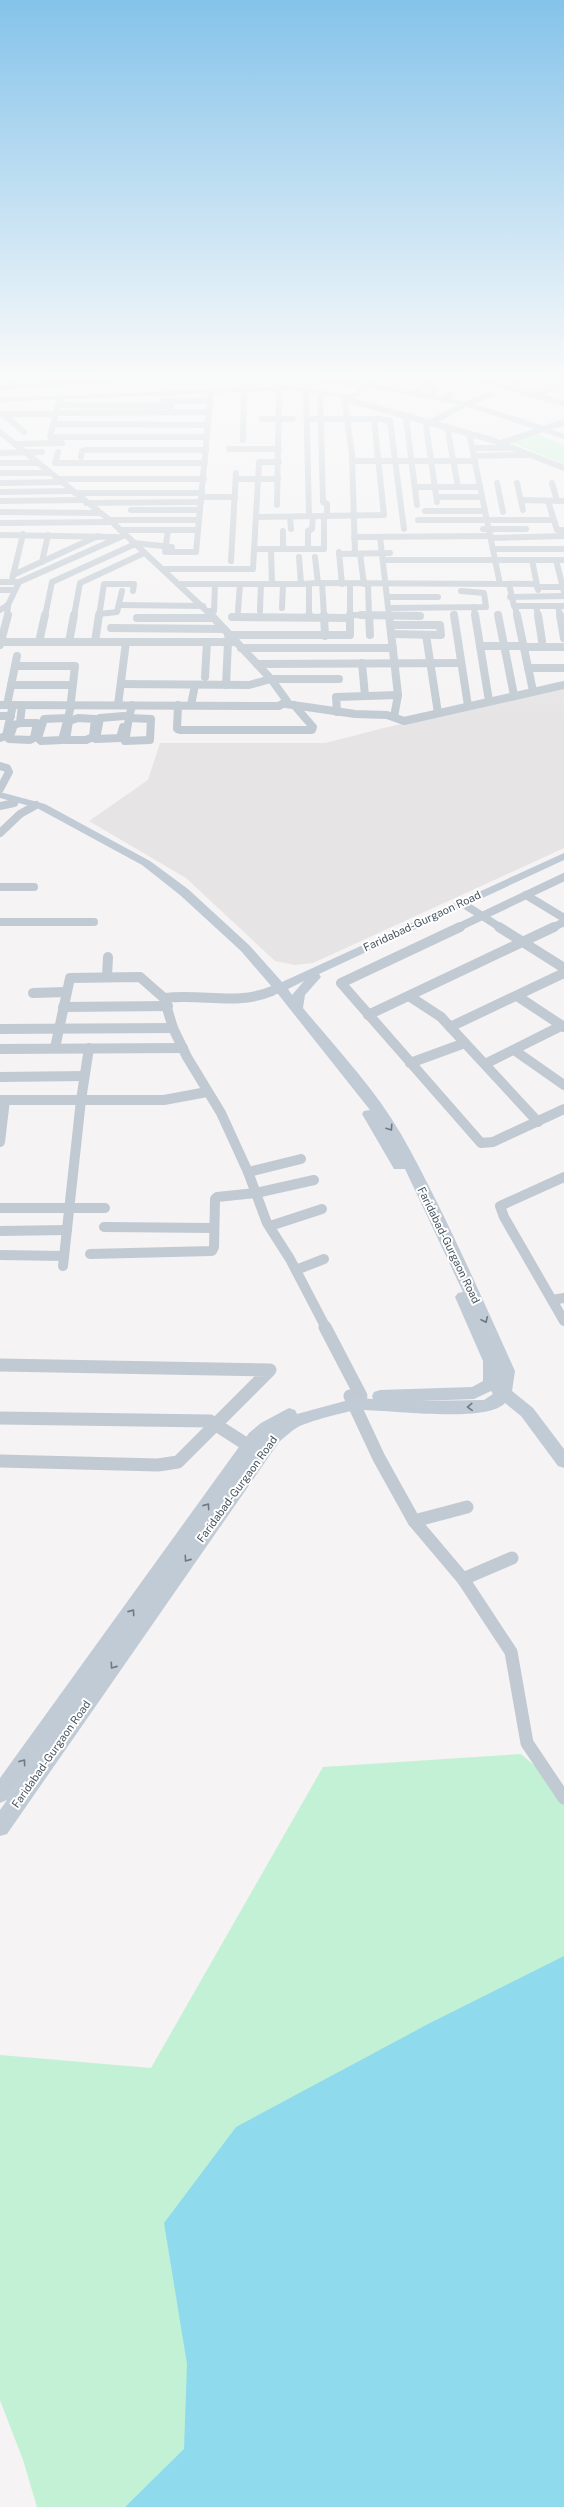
<svg xmlns="http://www.w3.org/2000/svg" width="564" height="2507" font-family="'Public Sans',sans-serif">
	<rect width="100%" height="100%" fill="#f5f3f3"/>
	<polygon fill="#e6e4e5" points="564,689 564,848 313,963 295,965 275,961 186,878 89,821 148,780 160,743 325,743 388,727"/>
	<g fill="#c3f1d5">
		<polygon points="532,432 564,445 564,464 508,441"/>
		<polygon points="521,1754 564,1791 564,2507 37,2507 23,2460 0,2400 0,2055 151,2068 323,1767"/>
	</g>
	<polygon fill="#90daee" points="564,1956 564,2507 125,2507 184,2449 187,2364 164,2223 236,2127 430,2023"/>
	<g fill="none" stroke-linecap="round" stroke-linejoin="round">
		<g stroke="#c1cad2" stroke-width="6">
			<polyline points="337,374 376,379"/>
			<polyline points="424,374 440,377"/>
			<polyline points="449,374 508,387 564,404"/>
			<polyline points="543,374 564,380"/>
			<polyline points="0,380 82,374"/>
			<path d="M0 387C123 379 244 371 367 385"/>
			<polyline points="423,387 436,390 431,395"/>
			<polyline points="508,387 540,374"/>
			<polyline points="306,390 309,516"/>
			<polyline points="415,392 446,374"/>
			<polyline points="320,393 323,502 327,504 327,516"/>
			<polyline points="535,395 564,383"/>
			<polyline points="344,397 352,455 355,554"/>
			<polyline points="60,398 50,437 207,437"/>
			<polyline points="345,399 492,440 564,468"/>
			<polyline points="444,399 451,394"/>
			<polyline points="163,401 210,401"/>
			<polyline points="466,404 492,394"/>
			<polyline points="58,405 171,406"/>
			<polyline points="56,413 209,412"/>
			<polyline points="0,414 56,414"/>
			<polyline points="3,414 24,432"/>
			<polyline points="409,416 406,418 417,505"/>
			<polyline points="262,419 293,419"/>
			<polyline points="307,419 380,419 390,421 404,529"/>
			<polyline points="53,424 208,425"/>
			<polyline points="447,426 458,487"/>
			<polyline points="0,432 112,522 212,616"/>
			<polyline points="469,433 500,584"/>
			<polyline points="243,440 244,390"/>
			<polyline points="501,443 564,422"/>
			<polyline points="15,444 62,443"/>
			<polyline points="472,448 507,448"/>
			<polyline points="229,449 279,449"/>
			<polyline points="58,452 55,463 205,463"/>
			<polyline points="0,453 42,452"/>
			<polyline points="474,456 528,455"/>
			<polyline points="81,457 82,451 85,450 206,450"/>
			<polyline points="352,461 475,461"/>
			<polyline points="0,463 38,463"/>
			<polyline points="0,473 49,473"/>
			<polyline points="58,479 204,479"/>
			<polyline points="236,479 278,479"/>
			<polyline points="0,483 61,482"/>
			<polyline points="497,483 503,512"/>
			<polyline points="517,483 523,510"/>
			<polyline points="552,483 557,501"/>
			<polyline points="416,487 480,487"/>
			<polyline points="0,492 72,491"/>
			<polyline points="75,493 202,493"/>
			<polyline points="202,497 235,497"/>
			<polyline points="437,497 482,497"/>
			<polyline points="521,500 564,501"/>
			<polyline points="0,501 83,500"/>
			<polyline points="548,501 557,530 564,530"/>
			<polyline points="437,502 426,425 462,406"/>
			<polyline points="86,503 201,502"/>
			<polyline points="277,505 279,388"/>
			<polyline points="131,510 200,510"/>
			<polyline points="425,511 485,511"/>
			<polyline points="0,512 99,513"/>
			<polyline points="257,517 384,515 374,419"/>
			<polyline points="290,517 291,529"/>
			<polyline points="108,520 199,520"/>
			<polyline points="418,520 553,520"/>
			<polyline points="0,523 112,522"/>
			<polyline points="483,529 526,529"/>
			<polyline points="120,530 198,530"/>
			<polyline points="168,530 165,552 196,552 211,391"/>
			<polyline points="283,531 283,549"/>
			<polyline points="0,535 117,537"/>
			<polyline points="354,537 491,536"/>
			<polyline points="380,537 389,616"/>
			<polyline points="492,538 564,536"/>
			<polyline points="134,543 172,547"/>
			<polyline points="255,549 324,549 324,516"/>
			<polyline points="271,549 272,584 301,584"/>
			<polyline points="308,549 308,531 312,529 313,516"/>
			<polyline points="494,549 564,549"/>
			<polyline points="339,552 342,584"/>
			<polyline points="339,554 390,553"/>
			<polyline points="360,554 364,584"/>
			<polyline points="299,557 301,584 318,583 315,557"/>
			<polyline points="384,560 564,560"/>
			<polyline points="532,560 538,590"/>
			<polyline points="556,560 564,592"/>
			<polyline points="231,561 236,473"/>
			<polyline points="42,562 48,535"/>
			<polyline points="162,569 253,569 259,462 279,462"/>
			<polyline points="13,575 98,536"/>
			<polyline points="12,580 23,534"/>
			<polyline points="0,582 19,582"/>
			<polyline points="318,583 536,584"/>
			<polyline points="322,583 324,616"/>
			<polyline points="178,584 272,584"/>
			<polyline points="309,584 309,616"/>
			<polyline points="350,584 350,616"/>
			<polyline points="368,584 369,616"/>
			<polyline points="509,584 514,606 564,606"/>
			<polyline points="537,587 564,587"/>
			<polyline points="0,590 15,590"/>
			<polyline points="388,597 438,597"/>
			<polyline points="510,597 564,596"/>
			<polyline points="120,605 203,606"/>
			<polyline points="515,606 517,616"/>
			<polyline points="536,606 538,616"/>
			<polyline points="558,606 560,616"/>
			<polyline points="474,607 475,616"/>
			<polyline points="282,608 283,584"/>
			<polyline points="389,608 486,607 484,593 461,591"/>
			<polyline points="0,610 8,605 19,582 125,535"/>
			<polyline points="207,611 214,611 215,584"/>
			<polyline points="238,611 240,584"/>
			<polyline points="260,611 261,584"/>
			<polyline points="99,614 117,612 122,591"/>
			<polyline points="454,614 454,616"/>
			<polyline points="498,614 498,616"/>
			<polyline points="349,615 420,616"/>
			<polyline points="7,616 8,605"/>
			<polyline points="45,616 52,582 135,544"/>
			<polyline points="74,616 80,583 144,553"/>
			<polyline points="99,616 104,584 134,584 133,591"/>
		</g>
		<g stroke="#c1cad2" stroke-width="8">
			<polyline points="309,615 309,617"/>
			<polyline points="324,615 325,636"/>
			<polyline points="361,615 420,616"/>
			<polyline points="369,615 370,635"/>
			<polyline points="389,615 398,695 394,717"/>
			<polyline points="454,615 468,706"/>
			<polyline points="475,615 489,701"/>
			<polyline points="498,615 514,695"/>
			<polyline points="517,615 533,691"/>
			<polyline points="538,615 542,641"/>
			<polyline points="560,615 564,638"/>
			<polyline points="232,617 349,618"/>
			<polyline points="137,618 213,618"/>
			<polyline points="391,625 440,625 441,635 391,634"/>
			<polyline points="111,628 224,629"/>
			<polyline points="228,635 350,635 350,615"/>
			<polyline points="426,635 438,713"/>
			<polyline points="0,642 236,642"/>
			<polyline points="39,642 45,615"/>
			<polyline points="69,642 74,615"/>
			<polyline points="95,642 99,615"/>
			<polyline points="0,645 8,615"/>
			<polyline points="480,646 523,646"/>
			<polyline points="524,647 564,647"/>
			<polyline points="241,648 393,648"/>
			<polyline points="362,663 365,696"/>
			<polyline points="257,664 460,663"/>
			<polyline points="15,666 75,666 70,710 62,740 41,741 38,738 44,719 67,718"/>
			<polyline points="528,668 564,668"/>
			<polyline points="205,677 207,642"/>
			<polyline points="121,684 249,685 271,679 339,679"/>
			<polyline points="11,685 72,685"/>
			<polyline points="226,685 228,642"/>
			<polyline points="286,704 355,714 387,715 404,721 564,685"/>
			<polyline points="0,705 279,706 287,701 271,679 211,615"/>
			<polyline points="7,705 17,656"/>
			<polyline points="118,705 126,642"/>
			<polyline points="178,705 177,729 180,730 312,730 313,727 294,705"/>
			<polyline points="191,705 195,685"/>
			<polyline points="337,712 336,697 398,695"/>
			<polyline points="0,716 11,716"/>
			<polygon points="78,718 95,719 93,737 86,740 66,740 69,721"/>
			<polygon points="129,718 151,719 150,740 125,741"/>
			<polyline points="129,718 132,705"/>
			<polygon points="20,723 37,723 34,738 30,740 9,739 14,725"/>
			<polyline points="20,723 22,705"/>
			<polyline points="123,727 120,738 96,739 100,718 124,716"/>
			<polyline points="0,738 6,736 13,705"/>
			<polyline points="0,766 7,768 9,772 0,789"/>
			<polyline points="0,806 14,803"/>
			<polyline points="0,833 20,814 36,805"/>
			<polyline points="0,887 34,887"/>
			<polyline points="526,895 564,918"/>
			<polyline points="462,903 501,928"/>
			<polyline points="0,922 94,922"/>
			<polyline points="457,928 564,877"/>
			<polyline points="552,928 564,922"/>
		</g>
		<g stroke="#c1cad2" stroke-width="10">
			<polyline points="460,927 341,983 481,1143 493,1142 564,1109"/>
			<polyline points="499,927 564,968"/>
			<polyline points="107,976 108,957"/>
			<polyline points="33,993 66,992"/>
			<polyline points="409,996 441,1017 538,1122"/>
			<polyline points="517,996 564,1027"/>
			<path d="M164 998C201 993 237 1006 272 991"/>
			<polyline points="63,1007 168,1006"/>
			<polyline points="368,1015 554,927"/>
			<polyline points="450,1027 564,973"/>
			<polyline points="0,1029 173,1028"/>
			<polyline points="55,1048 70,978 140,977 164,998 173,1028 187,1057 221,1113 248,1172 267,1223 290,1259 326,1328"/>
			<polyline points="0,1049 183,1048"/>
			<polyline points="514,1050 564,1085"/>
			<polyline points="410,1063 465,1043"/>
			<polyline points="485,1064 561,1026"/>
			<polyline points="0,1077 84,1076"/>
			<polyline points="0,1100 164,1100 207,1092"/>
			<polyline points="0,1142 5,1100"/>
			<polyline points="248,1172 301,1159"/>
			<polyline points="564,1177 500,1206 504,1217 564,1321"/>
			<polyline points="0,1208 105,1208"/>
			<polyline points="270,1226 322,1209"/>
			<polyline points="104,1227 214,1228"/>
			<polyline points="0,1231 67,1230"/>
			<polyline points="90,1254 212,1251 214,1247 215,1199 217,1197 256,1193 314,1180"/>
			<polyline points="0,1255 64,1256"/>
			<polyline points="63,1266 81,1100 89,1048"/>
			<polyline points="296,1270 324,1259"/>
			<polyline points="552,1300 564,1298"/>
		</g>
		<g stroke="#c1cad2" stroke-width="13">
			<polyline points="325,1327 361,1396"/>
			<polyline points="0,1365 270,1370 178,1462 158,1465 0,1461"/>
			<polyline points="350,1396 379,1458 414,1521 463,1579 511,1652 527,1743 564,1798"/>
			<polyline points="0,1418 210,1421 249,1446"/>
			<polyline points="414,1521 467,1507"/>
			<polyline points="463,1579 512,1558"/>
		</g>
		<g fill="#c1cbd6" fill-rule="evenodd">
			<path d="M382 374H390L376 384C441 394 503 410 564 434V439L465 406 370 388 351 399 290 390 0 402V398L290 386 349 395Z"/>
			<path d="M0 792 45 804 150 861 188 889 249 945 282 982 564 853V860L319 974 321 977 305 995 303 1008C336 1048 375 1089 401 1134 444 1210 479 1292 515 1371L512 1391 533 1408 564 1449V1468L558 1466 521 1416 505 1403C486 1424 387 1409 357 1410 348 1411 306 1422 298 1427 291 1431 285 1437 279 1442L7 1834 0 1836V1810L52 1737 7 1800 0 1803V1778L249 1433 261 1423 289 1408 295 1410 297 1414 356 1398 373 1399 372 1396 374 1392 380 1390 472 1387 483 1381V1361L455 1297 458 1293 463 1292 405 1169H394L362 1114 364 1111 370 1110 278 994H269L267 991 272 987 241 951 180 895 142 865 37 808 0 798ZM304 981 292 995 288 989ZM491 1391 493 1394 484 1400 421 1401 474 1399Z"/>
		</g>
	</g>
	<defs><path id="oneway-chevron" d="M-2-3.5L2.5 0L-2 3.5" fill="none" stroke-width="1.6" stroke-linecap="round" stroke-linejoin="round"/></defs>
	<g stroke="#6e7984">
		<use href="#oneway-chevron" transform="translate(390 1128) rotate(56)"/>
		<use href="#oneway-chevron" transform="translate(485 1320) rotate(65)"/>
		<use href="#oneway-chevron" transform="translate(470 1407) rotate(177)"/>
		<use href="#oneway-chevron" transform="translate(207 1506) rotate(-55)"/>
		<use href="#oneway-chevron" transform="translate(187 1559) rotate(125)"/>
		<use href="#oneway-chevron" transform="translate(132 1612) rotate(-55)"/>
		<use href="#oneway-chevron" transform="translate(113 1666) rotate(125)"/>
		<use href="#oneway-chevron" transform="translate(23 1762) rotate(-54)"/>
	</g>
	<linearGradient id="sky" x2="0" y2="1"><stop stop-color="#85c3ea"/><stop offset="0.52" stop-color="#fafafa"/><stop offset="1" stop-color="#fafafa" stop-opacity="0"/></linearGradient>
	<rect width="564" height="725" fill="url(#sky)"/>
	<g text-anchor="middle" dominant-baseline="central" stroke-width="4" stroke-linejoin="round" paint-order="stroke">
		<g font-size="11" fill="#4a5661" stroke="#fff">
			<text transform="translate(422 921) rotate(-25)">Faridabad-Gurgaon Road</text>
			<text transform="translate(449 1245) rotate(64)">Faridabad-Gurgaon Road</text>
			<text transform="translate(237 1489) rotate(-54)">Faridabad-Gurgaon Road</text>
			<text transform="translate(51 1754) rotate(-55)">Faridabad-Gurgaon Road</text>
		</g>
	</g>
</svg>
